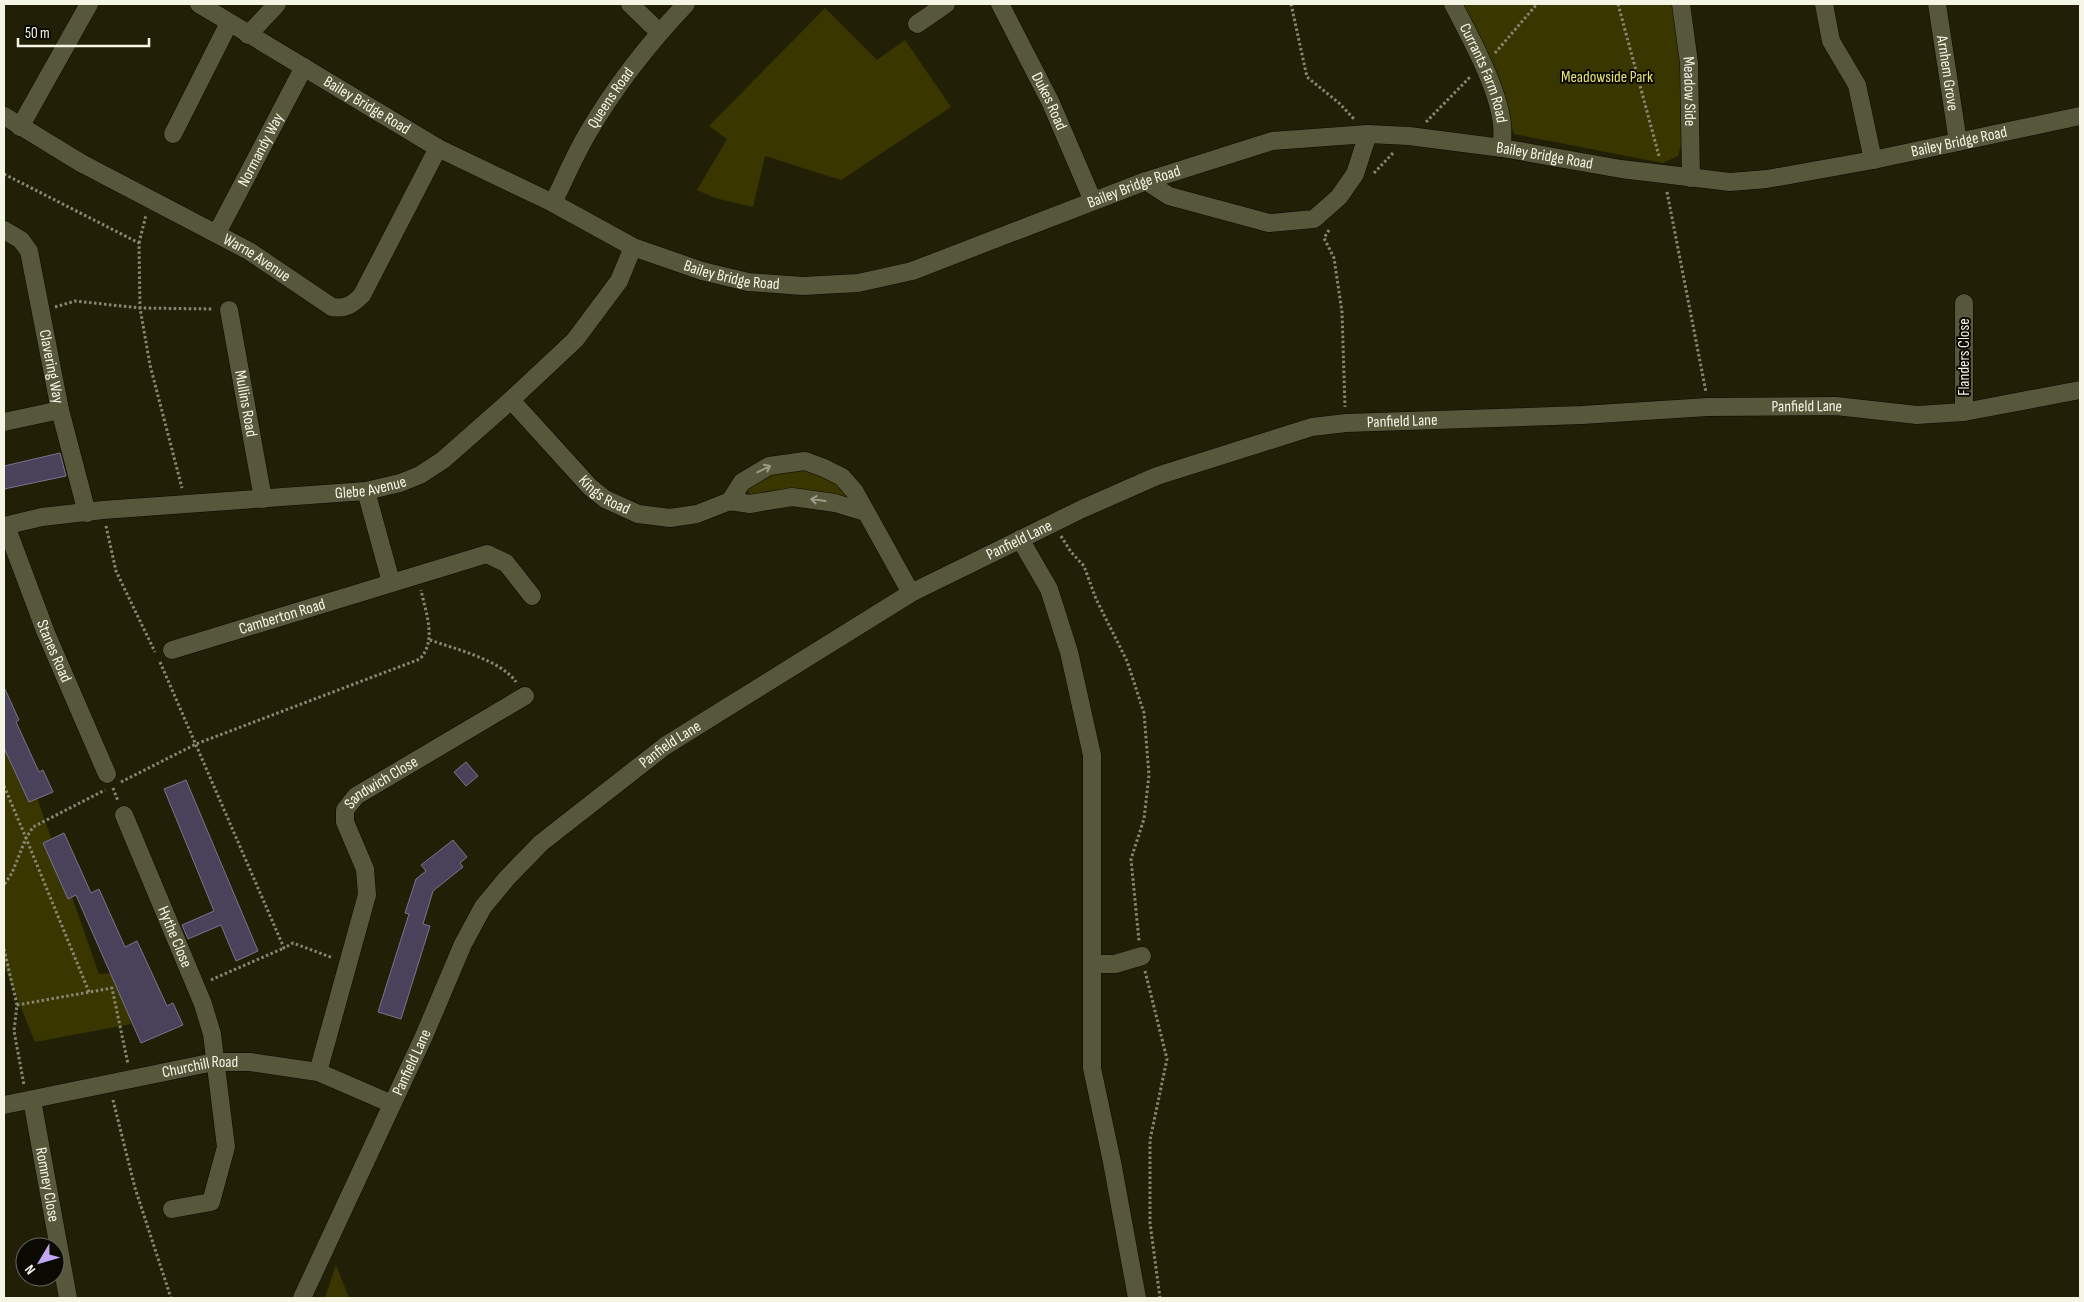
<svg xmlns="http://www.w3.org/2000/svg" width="2084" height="1302" font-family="'Sofia Sans Condensed',sans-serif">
	<rect width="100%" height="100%" fill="#212007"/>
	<g fill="#393600">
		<path d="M1459 4H1673C1678 44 1691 118 1678 156L1663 163 1514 134 1497 77 1482 41Z"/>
		<polygon points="825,8 877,60 905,40 951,107 841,180 765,156 753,207 715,198 697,190 727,139 709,126"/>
		<polygon points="807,468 832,477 846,494 843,498 751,497 747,488 758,477"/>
		<polygon points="4,704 99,974 121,973 131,1024 35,1042 4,966"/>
		<polygon points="336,1265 349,1298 325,1298"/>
	</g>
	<g fill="#4a425a" stroke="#7b738d">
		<polygon points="60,453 66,476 4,489 4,466"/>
		<polygon points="4,687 19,720 16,722 39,772 43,770 53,792 29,802 4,748"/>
		<polygon points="466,762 478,776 466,786 454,772"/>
		<polygon points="186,780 258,951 236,961 221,925 188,939 182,925 214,911 164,789"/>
		<polygon points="64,833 91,893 99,889 125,947 137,941 167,1006 173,1003 183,1025 141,1043 76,895 68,899 43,843"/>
		<polygon points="453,840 467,857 460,863 463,867 433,891 423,924 430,926 401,1019 378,1012 409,914 405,913 416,879 426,871 421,865"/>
	</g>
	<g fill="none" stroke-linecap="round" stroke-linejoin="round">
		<defs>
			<g id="minor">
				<path id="s1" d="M199 4 438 148 553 203 633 247 702 271 748 282 803 286 858 283 912 271 1146 181 1272 141 1368 134 1409 136 1502 148 1621 169 1730 182 1767 179 1873 160 2080 116"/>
				<polyline points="630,4 659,32"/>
				<path id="s2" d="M1000 4 1050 101 1093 201"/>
				<path id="s3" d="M1453 4C1470 37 1498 87 1502 124 1503 132 1502 140 1502 148"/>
				<path id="s4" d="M1681 4 1689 63 1691 178"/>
				<polyline points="1824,4 1831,41 1857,85 1873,160"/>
				<path id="s5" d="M1937 4 1958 142"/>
				<polyline points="917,24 946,4"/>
				<polyline points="248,35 277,4"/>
				<path id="s6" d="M4 116 81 163 249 251 332 307C346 309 352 305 362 295L438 148"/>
				<polyline points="20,127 89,4"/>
				<polyline points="173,134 229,23"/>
				<polyline points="1146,181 1169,196 1269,223 1314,219 1339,197 1355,174 1368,134"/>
				<path id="s7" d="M553 203C565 179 575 154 589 131 616 85 650 42 686 4"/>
				<path id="s8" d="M4 230 21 240 29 251 60 410 87 513"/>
				<path id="s9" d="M217 233 304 67"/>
				<polyline points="1964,303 1964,412"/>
				<path id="s10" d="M229 310 263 499"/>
				<path id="s11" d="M511 400 590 487 605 499 638 514 670 518 697 514 730 501 750 504 792 497 835 503 865 512"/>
				<polyline points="4,422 60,410"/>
				<polyline points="366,491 391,582"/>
				<polyline points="730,501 742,482 769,466 805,461 824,468 842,477 855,492 911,593"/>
				<path id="s12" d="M4 526 42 517 103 510 366 491 400 483 420 475 443 460 511 400 575 340 619 281 633 247"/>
				<path id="s13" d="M6 526 46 633 107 774"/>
				<polyline points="1020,539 1049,589 1069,652 1092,755 1092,1068 1112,1162 1137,1298"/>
				<path id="s14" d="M172 650 487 554 506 563 532 596"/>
				<path id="s15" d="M124 815 203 1004 212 1034 226 1147 211 1202 172 1209"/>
				<polyline points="1092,964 1115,964 1142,956"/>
				<path id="s16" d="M318 1072 367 895 365 869 345 822V810L356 796 525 696"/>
				<path id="s17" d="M32 1100 68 1298"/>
				<path id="s18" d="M4 1105 214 1062H250L318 1072 392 1104"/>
				<path id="s19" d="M302 1298 424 1036 463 944 483 907 507 878 541 843 665 746 911 593 1082 509 1157 476 1312 427 1346 423 1582 415 1708 407 1836 406 1917 415 1964 412 2080 390"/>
			</g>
		</defs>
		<use href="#minor" stroke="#0b0900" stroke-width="19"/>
		<g stroke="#878773" stroke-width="3" stroke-dasharray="2.5 2.5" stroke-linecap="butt">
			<polyline points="1291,4 1307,77 1339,103 1354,119"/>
			<polyline points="1618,4 1659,156"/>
			<polyline points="1495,53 1537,4"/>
			<polyline points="1426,122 1471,76"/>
			<polyline points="1374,173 1394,152"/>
			<polyline points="4,174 139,243 140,308 150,365 182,488"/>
			<polyline points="1667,192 1706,392"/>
			<polyline points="1329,230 1324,238 1334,258 1342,312 1345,407"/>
			<polyline points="139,243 146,215"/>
			<polyline points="55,307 75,301 140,308 213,309"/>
			<polyline points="106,526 116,571 155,652"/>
			<polyline points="1061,536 1071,552 1084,566 1096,599 1127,661 1144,713 1149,775 1144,819 1131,859 1139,941"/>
			<path d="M430 640C455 649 501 660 516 682"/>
			<polyline points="160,662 284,948 293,943 333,958"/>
			<path d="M121 782 196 744 420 659C437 640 426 614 421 590"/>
			<polyline points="4,786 26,838 12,873 4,885"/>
			<polyline points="113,788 118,801"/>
			<polyline points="4,949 17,1005 14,1031 24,1085"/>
			<polyline points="1145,971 1167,1059 1150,1140 1150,1223 1160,1298"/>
			<polyline points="211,980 284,948"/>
			<polyline points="89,992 26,838 33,827 105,790"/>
			<polyline points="17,1005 112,988 128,1064"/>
			<polyline points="113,1100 135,1188 171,1298"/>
		</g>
		<use href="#minor" stroke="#57573c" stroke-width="18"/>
	</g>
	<defs><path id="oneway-shaft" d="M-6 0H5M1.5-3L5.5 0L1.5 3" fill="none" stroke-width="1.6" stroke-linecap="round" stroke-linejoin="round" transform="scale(1.25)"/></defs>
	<g stroke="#9e9e88">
		<use href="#oneway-shaft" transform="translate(764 469) rotate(-27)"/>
		<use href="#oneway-shaft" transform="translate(818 500) rotate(-172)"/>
	</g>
	<g text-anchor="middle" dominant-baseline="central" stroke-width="4" stroke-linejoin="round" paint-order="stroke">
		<g font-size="16" fill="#f5f5e6" stroke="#0a0902">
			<text stroke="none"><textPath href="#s5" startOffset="70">Arnhem Grove</textPath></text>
			<text stroke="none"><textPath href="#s3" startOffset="76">Currants Farm Road</textPath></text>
			<text stroke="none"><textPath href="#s4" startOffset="88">Meadow Side</textPath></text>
			<text stroke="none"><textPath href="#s7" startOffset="120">Queens Road</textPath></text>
			<text stroke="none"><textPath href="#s2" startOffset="109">Dukes Road</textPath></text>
			<text stroke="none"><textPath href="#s1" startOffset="196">Bailey Bridge Road</textPath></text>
			<text stroke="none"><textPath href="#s1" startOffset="1861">Bailey Bridge Road</textPath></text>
			<text stroke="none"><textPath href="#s9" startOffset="94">Normandy Way</textPath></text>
			<text stroke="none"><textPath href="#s1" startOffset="1441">Bailey Bridge Road</textPath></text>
			<text stroke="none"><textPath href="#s1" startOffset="1021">Bailey Bridge Road</textPath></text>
			<text stroke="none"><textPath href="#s6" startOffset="290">Warne Avenue</textPath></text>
			<text stroke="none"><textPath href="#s1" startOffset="601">Bailey Bridge Road</textPath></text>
			<text transform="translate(1964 357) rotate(-90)">Flanders Close</text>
			<text stroke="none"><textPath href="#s8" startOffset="151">Clavering Way</textPath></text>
			<text stroke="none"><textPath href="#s10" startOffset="95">Mullins Road</textPath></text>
			<text stroke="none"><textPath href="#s19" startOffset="1895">Panfield Lane</textPath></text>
			<text stroke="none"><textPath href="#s19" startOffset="1490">Panfield Lane</textPath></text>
			<text stroke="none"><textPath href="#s12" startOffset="369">Glebe Avenue</textPath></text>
			<text stroke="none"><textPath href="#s11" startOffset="134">Kings Road</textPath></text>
			<text stroke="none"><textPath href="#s19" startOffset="1085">Panfield Lane</textPath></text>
			<text stroke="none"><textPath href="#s14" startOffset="115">Camberton Road</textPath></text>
			<text stroke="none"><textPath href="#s13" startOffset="134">Stanes Road</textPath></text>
			<text stroke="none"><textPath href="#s19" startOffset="680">Panfield Lane</textPath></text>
			<text stroke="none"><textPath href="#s16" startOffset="319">Sandwich Close</textPath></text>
			<text stroke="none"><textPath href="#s15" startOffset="132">Hythe Close</textPath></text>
			<text stroke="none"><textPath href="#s19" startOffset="260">Panfield Lane</textPath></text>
			<text stroke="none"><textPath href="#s18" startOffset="200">Churchill Road</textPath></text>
			<text stroke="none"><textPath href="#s17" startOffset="86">Romney Close</textPath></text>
		</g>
		<g font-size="16" fill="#e8e475" stroke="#0a0902">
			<text x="1607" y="77">Meadowside Park</text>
		</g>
	</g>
	<rect width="2084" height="1302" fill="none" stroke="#f5f5e6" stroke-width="10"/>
	<g transform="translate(40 1262) rotate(232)"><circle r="24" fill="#0a0902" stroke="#68675d"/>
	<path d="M0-4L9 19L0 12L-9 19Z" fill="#c2a8f2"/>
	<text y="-8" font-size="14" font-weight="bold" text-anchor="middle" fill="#f5f5e6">N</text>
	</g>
	<path d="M18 38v8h131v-8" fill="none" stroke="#f5f5e6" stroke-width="2.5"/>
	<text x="25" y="38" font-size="15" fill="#f5f5e6" stroke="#0a0902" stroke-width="4" paint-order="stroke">50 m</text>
</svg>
